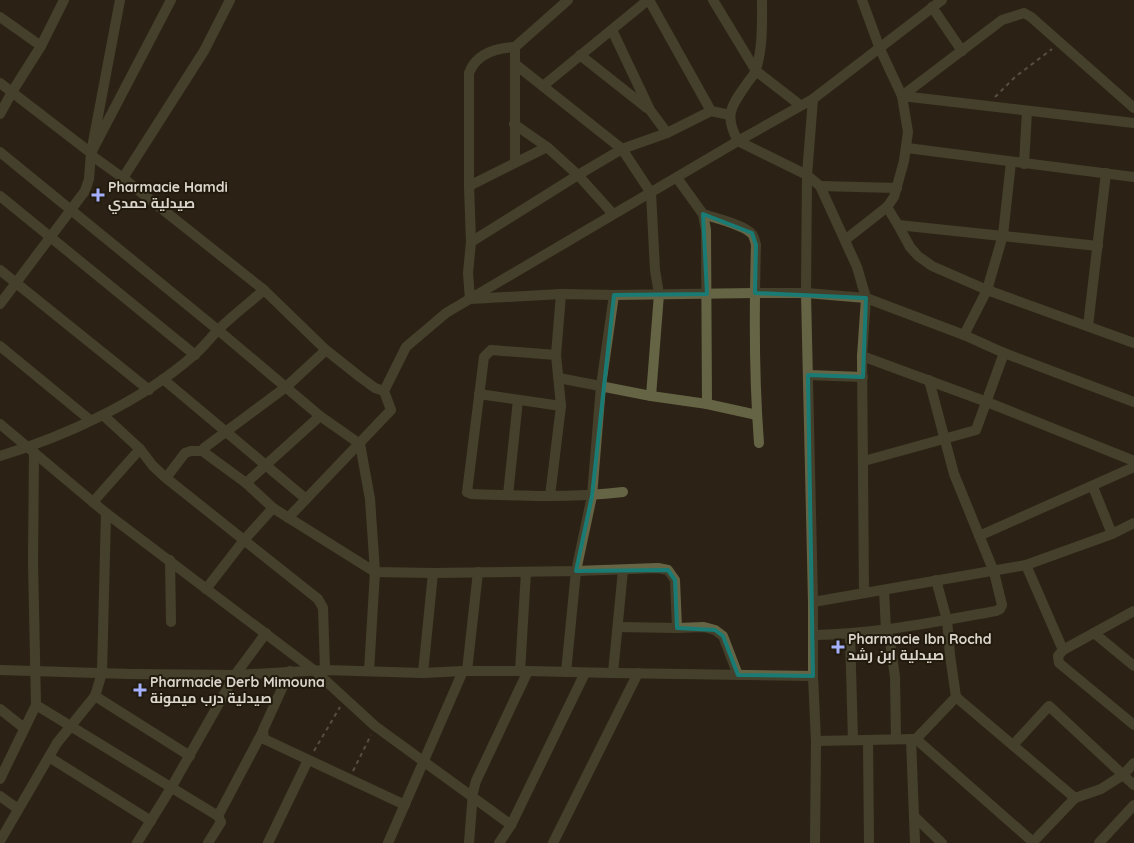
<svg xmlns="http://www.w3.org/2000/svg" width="1134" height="843" font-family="Quicksand,Cairo,sans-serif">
	<rect width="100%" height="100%" fill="#2c2316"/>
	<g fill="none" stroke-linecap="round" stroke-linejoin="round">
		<g stroke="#898378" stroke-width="2" stroke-dasharray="4 4" stroke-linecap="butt">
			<polyline points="995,97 1015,77 1052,49"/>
			<polyline points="314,751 340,707"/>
			<polyline points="353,771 371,735"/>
		</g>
		<g stroke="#656546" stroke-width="10">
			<polyline points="649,0 711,111 730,115"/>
			<polyline points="713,0 756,71 800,105"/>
			<polyline points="932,7 962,51"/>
			<polyline points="0,17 41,46"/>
			<polyline points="612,30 650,110 667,133"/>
			<path d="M515 47C496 48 476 54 469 73V186L471 242 468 273 470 299 561 294 614 295 755 293H806L866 298 964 335 1004 353 1134 402"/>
			<polyline points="580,55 647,108"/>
			<polyline points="515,64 622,149 651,193 655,270 659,294 651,396"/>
			<polyline points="0,83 91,153 171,0"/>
			<polyline points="543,86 648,0"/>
			<polyline points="902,96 1002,20 1024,13 1031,17 1134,108"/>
			<polyline points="902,96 1134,123"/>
			<polyline points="813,99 807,175 806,293 813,602 813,676 816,741 815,843"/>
			<polyline points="0,114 12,92 41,46 64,0"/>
			<polyline points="514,124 547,147"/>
			<polyline points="907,148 1134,177"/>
			<polyline points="0,152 218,330 320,416 360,444 370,499 375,572 369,671"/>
			<polyline points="91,155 123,178 264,290 326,350 360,377 375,388 384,391"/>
			<polyline points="515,162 515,47 568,0"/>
			<polyline points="1024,164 1027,111"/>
			<polyline points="123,178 204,51 230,0"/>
			<polyline points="677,178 703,214 706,230 707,404 757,415"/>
			<polyline points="469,186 547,147 578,175 613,214"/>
			<polyline points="820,186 897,188"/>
			<polyline points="0,196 195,355"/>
			<polyline points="887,207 898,225 1098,246"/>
			<path d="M703 214C715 218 745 225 752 234 754 236 755 241 756 245 754 311 754 378 759 443"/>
			<polyline points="898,225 910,247 918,256 932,266 987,290 1134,343"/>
			<polyline points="845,240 887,207 894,197 904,161 908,132 902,96 880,49 862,0"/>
			<polyline points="471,242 578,175 622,149 667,133 711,111"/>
			<polyline points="0,270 149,390"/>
			<polyline points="1088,326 1106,173"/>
			<polyline points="964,335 987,290 1003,235 1011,162"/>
			<polyline points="0,346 90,420"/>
			<path d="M556 355 491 350 484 357 467 492 472 494C522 496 572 498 623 492"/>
			<polyline points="862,356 987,402 1134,461"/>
			<polyline points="808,375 863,377"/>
			<polyline points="559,378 651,396 707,404"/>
			<polyline points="163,379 306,499"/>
			<polyline points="479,394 561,406"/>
			<polyline points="103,415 140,449 153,466 166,478 318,599 323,608 325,670"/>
			<polyline points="0,424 106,513 315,671 375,726 511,825"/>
			<path d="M0 456C66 436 142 401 194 355 203 348 210 338 218 330 232 316 248 304 264 290"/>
			<polyline points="864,461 976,430 1004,353"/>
			<polyline points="166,478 185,453 191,451 203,451"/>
			<polyline points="246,483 320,416"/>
			<polyline points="1093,487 1112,534"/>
			<polyline points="508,495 518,400"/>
			<polyline points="550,496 561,406 556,355 561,294"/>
			<polyline points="93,502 140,449"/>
			<polyline points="273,508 375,572 433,573 576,571 658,568 668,570 675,580 677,628"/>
			<path d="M288 518 391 410 384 391 406 347 446 313 738 141C723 114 732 105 748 82 751 78 755 74 756 69 763 48 762 22 762 0"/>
			<polyline points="979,536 1134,467"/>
			<polyline points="170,560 171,622"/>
			<polyline points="1026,565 1063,650"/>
			<polyline points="206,589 244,540 273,508 246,483 205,453 204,448 286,387 326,350"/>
			<polyline points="884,590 886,631 890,641 895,677 896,739"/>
			<polyline points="864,593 862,356 866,298 857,267 820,186 807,175 738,141 813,99 942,0"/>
			<polyline points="813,602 1026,565 1112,534 1134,523"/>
			<polyline points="1134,611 1063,650 1058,656 1059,663 1134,725"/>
			<polyline points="618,627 677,628 704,627 715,630 723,636 738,675"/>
			<polyline points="1094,633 1134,666"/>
			<polyline points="850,634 853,740"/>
			<path d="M814 635C877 634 934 622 996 611L1000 609 1002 605 994 572 954 474 929 380"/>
			<polyline points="0,670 130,674 235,675 325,670 423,673 463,671 528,671 613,673 813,676"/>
			<polyline points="290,671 263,730 264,739 405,805"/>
			<polyline points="467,671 478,572"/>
			<polyline points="520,671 526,572"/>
			<polyline points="566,672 576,571 592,496 601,386 614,295"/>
			<polyline points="423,673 433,573"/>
			<polyline points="613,673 623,570"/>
			<polyline points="95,696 190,756"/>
			<polyline points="956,697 1075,798"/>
			<polyline points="36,705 218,816 221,822 208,843"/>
			<polyline points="0,709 24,728"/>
			<polyline points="911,739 915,843"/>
			<polyline points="916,739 956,697 950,655 947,620 936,580"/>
			<polyline points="868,740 869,843"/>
			<polyline points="816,741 916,739 1033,842"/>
			<polyline points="1013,745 1049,706 1134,785"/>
			<polyline points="49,757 151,821"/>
			<polyline points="0,779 36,705 33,562 34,452"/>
			<polyline points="0,796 18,809"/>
			<polyline points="218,816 263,731"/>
			<polyline points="915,817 942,843"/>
			<polyline points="0,841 57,743 95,696 102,673 106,513"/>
			<polyline points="137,843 171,788 235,675 266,633"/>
			<polyline points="268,843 308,760"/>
			<polyline points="388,843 463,671"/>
			<polyline points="469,843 473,792 476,781 528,671"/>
			<polyline points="499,843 511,825 585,673"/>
			<polyline points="553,843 638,673"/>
			<polyline points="1032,843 1075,798 1101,789 1123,775 1134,763"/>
			<polyline points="1099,843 1134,805"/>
		</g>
		<polyline stroke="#656546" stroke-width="10" points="0,304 85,191 89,179 91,153 120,0"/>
	</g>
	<path d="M0 0H1134V843H0ZM703 214 752 233 756 245 755 293 866 298 863 377 808 375 813 676 738 675 723 636 715 630 677 628 675 580 668 570 576 571 592 496 614 295 707 294Z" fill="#2c2316" fill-opacity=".55" fill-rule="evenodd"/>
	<path fill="none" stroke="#197b73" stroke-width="4" stroke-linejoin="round" d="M703 214 752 233 756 245 755 293 866 298 863 377 808 375 813 676 738 675 723 636 715 630 677 628 675 580 668 570 576 571 592 496 614 295 707 294Z"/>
	<g fill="#a5b1fc" stroke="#221a0d" stroke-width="2">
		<path d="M95.5 187.5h5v5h5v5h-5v5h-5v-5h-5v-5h5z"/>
		<path d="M835.5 639.5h5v5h5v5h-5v5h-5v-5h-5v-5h5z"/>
		<path d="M137.5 682.5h5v5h5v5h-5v5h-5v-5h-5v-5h5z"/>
	</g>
	<g text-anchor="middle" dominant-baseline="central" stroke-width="4" stroke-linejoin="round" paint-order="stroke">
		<g font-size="14" font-weight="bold" fill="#dbd6cd" stroke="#221a0d" text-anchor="start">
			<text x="108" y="187">Pharmacie Hamdi<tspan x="108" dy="16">صيدلية حمدي</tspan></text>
			<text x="848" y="639">Pharmacie Ibn Rochd<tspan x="848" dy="16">صيدلية ابن رشد</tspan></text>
			<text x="150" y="682">Pharmacie Derb Mimouna<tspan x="150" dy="16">صيدلية درب ميمونة</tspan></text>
		</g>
	</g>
</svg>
